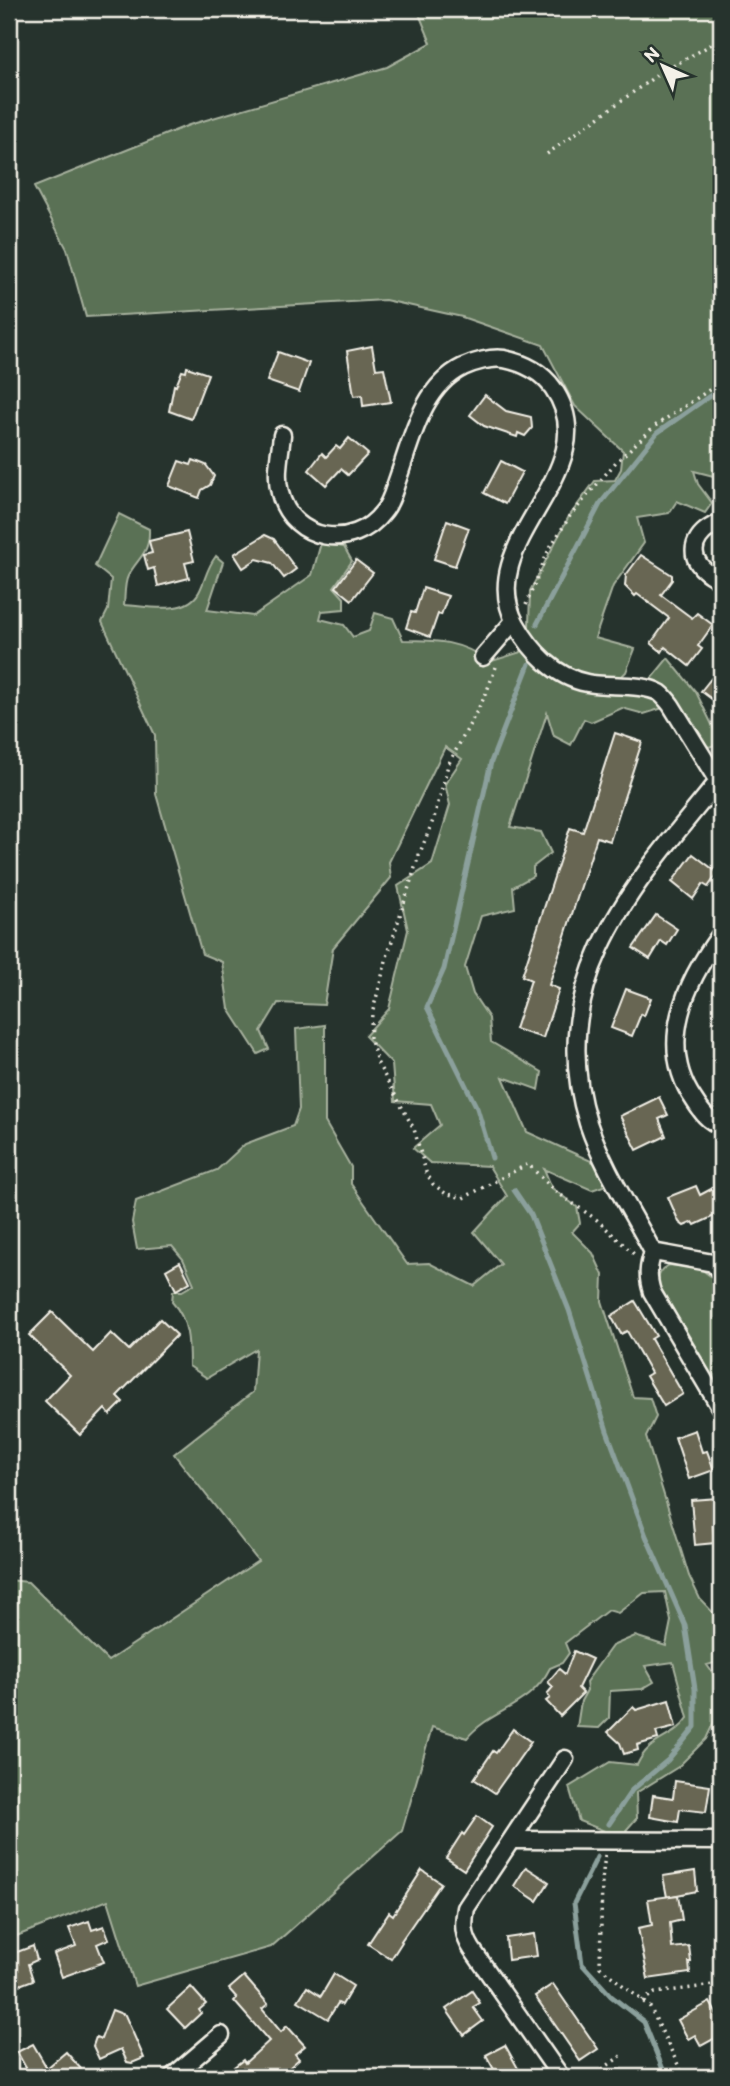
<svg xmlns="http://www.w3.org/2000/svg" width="730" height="2086" font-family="Itim,sans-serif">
	<rect width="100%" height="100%" fill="#26332d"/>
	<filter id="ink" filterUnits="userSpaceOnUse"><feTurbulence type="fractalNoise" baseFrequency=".0143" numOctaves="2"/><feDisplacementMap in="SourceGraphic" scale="14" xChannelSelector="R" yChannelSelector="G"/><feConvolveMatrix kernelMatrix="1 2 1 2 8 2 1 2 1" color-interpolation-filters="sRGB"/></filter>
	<g filter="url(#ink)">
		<g fill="#5a7155" stroke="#a7b19e" stroke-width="2">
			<path d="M417 9H721V478L694 471 698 484 712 503 705 513 677 501 669 513 637 518 644 543 613 586 595 638 635 649 626 672 603 694 638 695 668 658 696 692 721 743 709 747 686 737 666 707 644 714 622 708 591 722 584 719 571 745 554 736 547 713 510 827 541 832 551 853 533 867V876L513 887 515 908 481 916 465 967 473 994 489 1018 491 1042 542 1072 539 1090 503 1077 527 1132 600 1165 612 1183 592 1190 544 1169 552 1188 577 1207 580 1223 572 1232 593 1253 603 1275 602 1301 633 1397 650 1398 656 1417 646 1437 689 1576 700 1599 721 1621V1656L718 1662 707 1665 720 1683 721 1707 706 1739 678 1767 636 1793 637 1818 620 1837 579 1821 569 1787 610 1762 637 1765C650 1736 672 1741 688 1718L673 1662 645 1666 654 1682 642 1689 610 1691 609 1718 599 1728 577 1727 581 1701 587 1690 586 1682 612 1646 635 1636 666 1646 671 1621 665 1592 644 1593 618 1613 608 1610 565 1643 569 1653 562 1663 550 1668C530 1708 491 1709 467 1738L432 1727 402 1831 271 1947 135 1986 108 1900 9 1939V1580L28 1582 108 1661 258 1561 174 1454 253 1392 256 1349 207 1378 189 1366C189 1343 189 1320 172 1302L173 1291H182L194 1284 183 1259 172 1246 137 1249 132 1222 136 1201 217 1170 245 1144 293 1126 299 1109 296 1029 325 1025V1122L351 1167V1184L407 1264 429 1263 474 1286 501 1264 474 1232 507 1196 489 1166 430 1163 413 1148 440 1125 431 1104 395 1101 392 1064 365 1036 389 1009 408 930 398 886 432 864 450 805 445 784 462 759 445 747 389 862 391 878 333 948 324 1005 278 1003 261 1031 269 1049 258 1054 229 1009 222 962 202 954 156 794 155 735 102 622 108 610 111 579 95 566 119 514 149 529C150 554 138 557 128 576 124 584 125 597 124 605 147 606 186 616 199 592 206 579 206 569 216 556L223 562 207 610 253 616 312 575 321 543 344 547 352 561 334 587 344 598V609L322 611 320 619 344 625 353 637 369 631 375 613 393 618 403 640C436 640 463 641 489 662L521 652 529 627 530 591 568 518 595 481 615 480 621 469 623 451 575 406 543 345 462 317 385 300 86 317 67 249 34 187 189 125 387 67 431 43Z"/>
			<path d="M669 1265 699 1268 705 1272 713 1278 721 1296V1393L660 1287C656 1277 660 1270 669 1265Z"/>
		</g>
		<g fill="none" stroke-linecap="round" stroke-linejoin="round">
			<g stroke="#8ba09c" stroke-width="5">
				<polyline points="537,624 600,504 657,433 721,388"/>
				<polyline points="492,1158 477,1108 427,1007 444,969 491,762 529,664"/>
				<polyline points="514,1190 531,1215 569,1310 607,1431 646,1536 685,1625 695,1689 695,1727 668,1760 632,1790 609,1824"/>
				<polyline points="597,1857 574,1903 582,1964 611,1996 644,2022 666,2077"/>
			</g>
		</g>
		<g fill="#686652" stroke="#f4f1e8" stroke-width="2">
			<polygon points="372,346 376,369 384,368 391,402 363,406 362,395 354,396 347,351"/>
			<polygon points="278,352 309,363 299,392 267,381"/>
			<polygon points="187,367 208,374 191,419 169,411 174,385 176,386 182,371 186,372"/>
			<polygon points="485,395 506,411 531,417 532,428 525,436 518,433 517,437 484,426 470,415"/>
			<polygon points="349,438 368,454 348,475 341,469 326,485 309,470 322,453 326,457 336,446 340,449"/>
			<polygon points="193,460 206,465 214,476 210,485 202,490 199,498 169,486 179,461 191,465"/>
			<polygon points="501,461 522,472 505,504 484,493"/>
			<polygon points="447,520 469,528 455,566 434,559"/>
			<polygon points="187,532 194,561 185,563 189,578 158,586 154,568 148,570 144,555 152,553 149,541"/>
			<polygon points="265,535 274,539 296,569 284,578 272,563 257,559 243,568 234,554"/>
			<polygon points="641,555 672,575 672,580 661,595 692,618 697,613 713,625 698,646 702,649 689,666 665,647 662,652 651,643 669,618 637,594 635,596 625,586 626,575"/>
			<polygon points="356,560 373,573 352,600 336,587"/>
			<polygon points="423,588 448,596 441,615 438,614 430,637 406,628 411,612 415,613"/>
			<polygon points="721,666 721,706 701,691"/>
			<polygon points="615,733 642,742 610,841 597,837 549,985 559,989 543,1038 515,1029 531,980 522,976 570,828 583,832"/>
			<polygon points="693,854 718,873 708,887 703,884 693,899 672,882"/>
			<polygon points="656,915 677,929 667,945 661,941 650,959 633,948"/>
			<polygon points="626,989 651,998 644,1016 641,1014 632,1036 611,1028"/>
			<polygon points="659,1097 668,1115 659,1119 666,1136 637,1150 620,1116"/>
			<polygon points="696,1186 700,1195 713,1188 715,1195 721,1193 721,1213 695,1225 693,1222 684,1226 679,1222 668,1197"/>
			<polygon points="180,1262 190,1282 176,1290 166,1270"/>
			<polygon points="635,1301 656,1336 651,1339 683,1394 664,1406 646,1376 651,1373 627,1331 621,1334 611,1316"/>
			<polygon points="52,1312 93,1352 111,1333 129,1350 160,1319 177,1335 117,1396 123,1402 110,1415 105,1409 80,1435 45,1401 70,1375 29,1335"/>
			<polygon points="695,1430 702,1452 707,1451 714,1470 689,1479 675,1437"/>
			<polygon points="718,1498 720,1520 717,1520 717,1526 713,1526 715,1543 695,1545 691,1500"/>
			<polygon points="574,1651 592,1659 578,1688 583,1693 560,1716 546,1701 550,1698 547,1694 553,1687 548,1682 559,1669 565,1674"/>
			<polygon points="669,1700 676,1727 656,1732 658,1739 637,1745 638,1750 624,1754 620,1743 608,1732 633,1707 636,1710"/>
			<polygon points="513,1729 531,1742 495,1793 474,1779 493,1751 496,1753"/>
			<polygon points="675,1781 710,1786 706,1812 680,1809 678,1822 650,1817 653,1795 673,1798"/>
			<polygon points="477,1816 492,1827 464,1870 446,1858 462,1833 464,1835"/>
			<polygon points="526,1867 549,1882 537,1901 514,1886"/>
			<polygon points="422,1870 441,1883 401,1941 402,1942 391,1959 368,1944 389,1912 393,1915"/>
			<polygon points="695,1871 697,1891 667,1897 663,1876"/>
			<polygon points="678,1895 682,1920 670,1923 672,1948 689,1946 691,1962 689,1962 690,1973 648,1979 638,1928 652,1925 648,1899"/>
			<polygon points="89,1921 92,1930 104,1926 109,1939 97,1944 104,1962 62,1977 54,1954 76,1946 69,1928"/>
			<polygon points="534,1934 537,1956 508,1960 506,1938"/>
			<polygon points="33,1946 37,1960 28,1964 33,1980 9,1989 9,1955"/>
			<polygon points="334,1974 353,1986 342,2005 338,2003 328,2019 298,2001 307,1987 321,1996"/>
			<polygon points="244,1976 268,2004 262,2009 281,2032 287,2026 305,2046 295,2054 299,2059 279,2077 221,2077 243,2060 245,2063 269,2041 234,2001 237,1998 229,1989"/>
			<polygon points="553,1984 598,2049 580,2061 535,1996"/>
			<polygon points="191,1987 206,2004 199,2010 201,2013 185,2028 167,2009"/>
			<polygon points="472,1991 480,2003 473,2007 483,2021 464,2035 446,2009"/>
			<polygon points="710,2002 721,2022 721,2035 701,2046 695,2035 688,2039 678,2020"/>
			<polygon points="112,2010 125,2015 144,2058 132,2063 127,2062 121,2049 99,2059 93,2046 96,2037 101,2039"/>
			<polygon points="33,2044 47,2068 66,2052 81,2069 72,2077 31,2077 17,2052"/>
			<polygon points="505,2045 519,2070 506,2077 498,2077 486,2055"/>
		</g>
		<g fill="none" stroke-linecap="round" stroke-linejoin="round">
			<defs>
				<g id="street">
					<path d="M282 435C280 455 275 474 280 493 292 542 354 551 383 512 391 503 394 489 398 478 412 439 422 387 463 367 474 362 491 357 504 359 524 363 541 371 553 388 611 471 470 541 516 624 531 651 555 677 587 683 607 687 643 683 660 693 664 696 668 701 671 705L721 786"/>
					<path d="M721 524C704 526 686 546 699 564 704 572 713 576 721 581"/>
					<polyline points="483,657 514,621"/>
					<path d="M721 778C638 880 543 979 588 1123 603 1168 631 1210 653 1252 648 1267 647 1276 652 1292L721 1409"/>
					<path d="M721 934C686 981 656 1045 694 1100 701 1111 708 1122 721 1125"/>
					<polyline points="653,1252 713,1263 721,1273"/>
					<polyline points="512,1840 721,1841"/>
					<polyline points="172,2077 221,2035"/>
					<path d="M561 2077 472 1949C463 1935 463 1924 466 1908L565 1759"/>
				</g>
			</defs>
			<use href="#street" stroke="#f4f1e8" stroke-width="21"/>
			<g stroke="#f4f1e8" stroke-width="3.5" stroke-dasharray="2 5" stroke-linecap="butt">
				<polyline points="547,154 657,75 721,39"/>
				<polyline points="526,605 549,549 570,516 616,462 655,426 721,382"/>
				<polyline points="496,667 485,696 448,765 434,818 419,855 387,957 372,1014 370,1037 377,1062 414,1129 426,1172 433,1184 445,1193 463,1198 528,1164 555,1191 597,1220 636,1256"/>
				<polyline points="605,1855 602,1880 600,1967 650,2007 684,2077"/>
				<polyline points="642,2001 655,1993 721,1984"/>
				<polyline points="591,2077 621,2056"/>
			</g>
			<use href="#street" stroke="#26332d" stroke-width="16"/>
		</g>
	</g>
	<rect width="730" height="2086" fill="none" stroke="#26332d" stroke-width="35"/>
	<rect x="18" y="18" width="695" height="2051" fill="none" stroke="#f4f1e8" stroke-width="2.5" filter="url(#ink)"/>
	<g transform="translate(663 66) rotate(315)" stroke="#26332d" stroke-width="5" paint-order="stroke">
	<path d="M0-5L12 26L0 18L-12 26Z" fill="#f4f1e8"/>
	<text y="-10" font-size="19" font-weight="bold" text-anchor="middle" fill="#f4f1e8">N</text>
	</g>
</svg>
